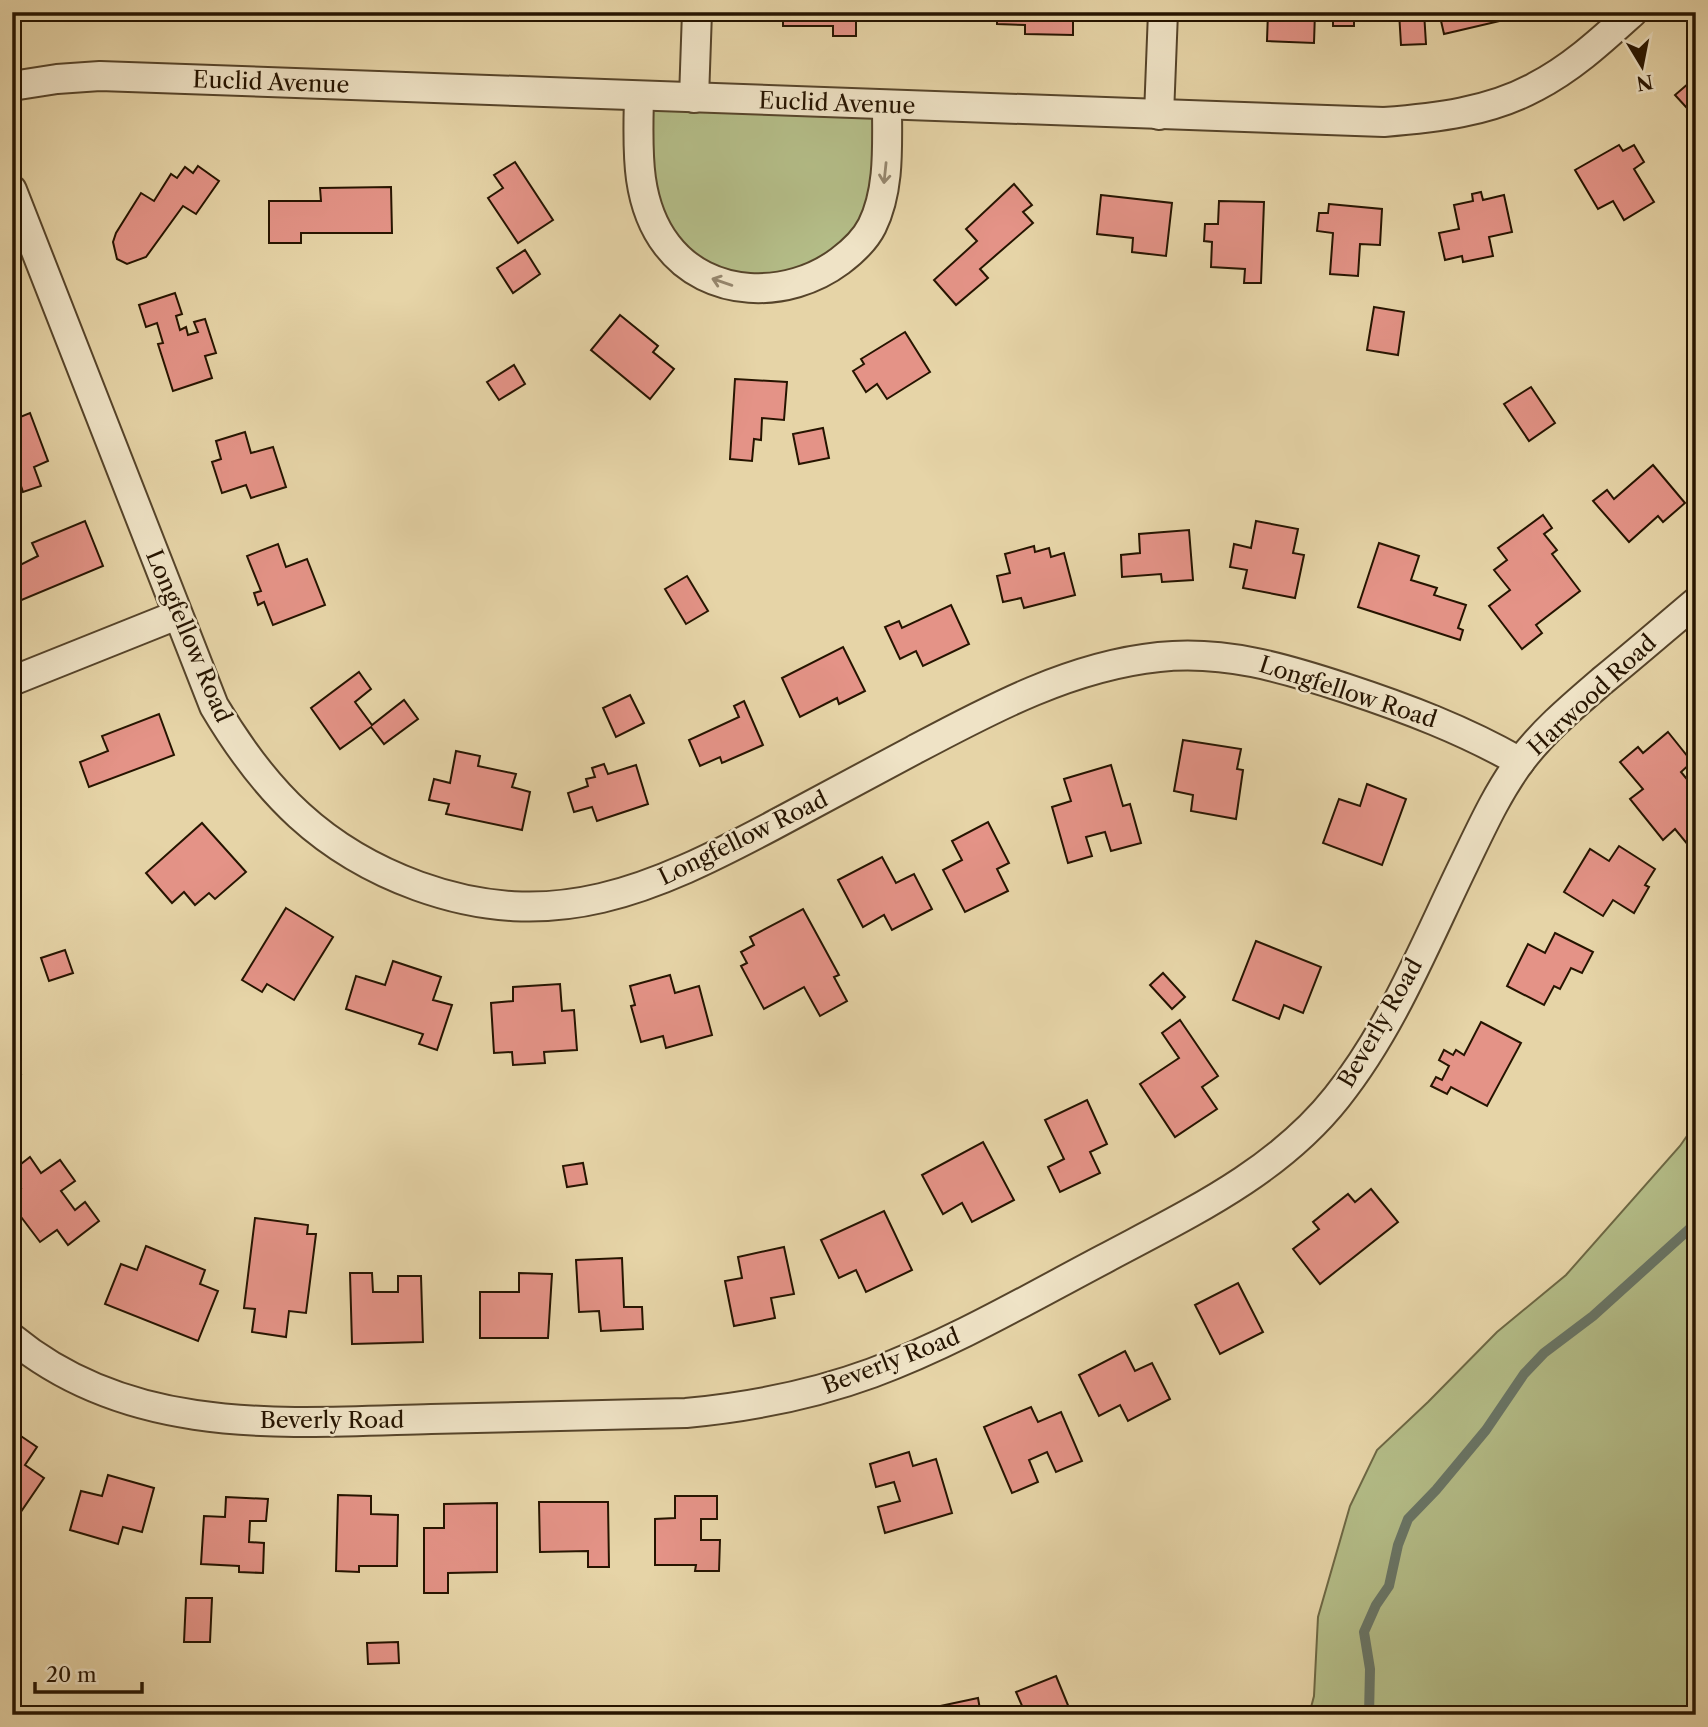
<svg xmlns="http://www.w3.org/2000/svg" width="1708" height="1727" font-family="'Libre Caslon Text',serif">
	<rect width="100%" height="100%" fill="#e6d4a7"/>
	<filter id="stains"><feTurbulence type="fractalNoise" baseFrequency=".00286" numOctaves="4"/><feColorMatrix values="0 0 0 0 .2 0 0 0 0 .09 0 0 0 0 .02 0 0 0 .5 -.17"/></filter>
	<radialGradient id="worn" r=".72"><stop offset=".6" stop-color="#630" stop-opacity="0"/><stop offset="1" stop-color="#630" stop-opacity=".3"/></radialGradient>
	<g fill="#b4bd88" stroke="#6d6844" stroke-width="2">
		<polygon points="639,96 887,105 886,170 853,250 750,289 666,244"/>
		<polygon points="1696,1123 1696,1715 1309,1715 1314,1696 1318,1617 1350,1506 1377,1450 1428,1402 1497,1332 1566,1275 1680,1146"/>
	</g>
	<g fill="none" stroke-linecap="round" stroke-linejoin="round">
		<polyline stroke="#697667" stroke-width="10" points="1369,1715 1370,1669 1364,1632 1376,1605 1389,1586 1398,1545 1408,1519 1436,1490 1486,1430 1524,1374 1544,1353 1593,1316 1696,1223"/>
	</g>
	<g fill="#e49387" stroke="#261400" stroke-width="2">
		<polygon points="580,12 619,12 619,19 580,15"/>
		<polygon points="783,12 856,12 856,36 833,36 833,26 783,26"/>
		<polygon points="997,12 1073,12 1073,35 1025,34 1025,25 997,24"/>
		<polygon points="1268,12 1315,12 1314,43 1267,41"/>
		<rect x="1333" y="12" width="21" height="14"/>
		<polygon points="1399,12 1424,12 1426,44 1401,45"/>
		<polygon points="1439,12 1503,12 1504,20 1444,34"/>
		<polygon points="1696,77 1696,118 1675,95"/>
		<polygon points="1619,145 1623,151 1634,145 1644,162 1634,169 1654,202 1624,220 1613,201 1598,209 1575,170"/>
		<polygon points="515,162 553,220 518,243 488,198 503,188 494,175"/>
		<polygon points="198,166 219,181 196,214 183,206 146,257 127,264 117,259 113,242 116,233 141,193 154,201 171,174 177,178 185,167 193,173"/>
		<polygon points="1014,184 1032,205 1023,212 1033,223 980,269 988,278 956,305 934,280 977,241 966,229"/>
		<polygon points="391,187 392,233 301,233 301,243 269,243 269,201 321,201 320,188"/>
		<polygon points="1481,192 1483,200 1504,195 1512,232 1489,237 1493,256 1463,262 1462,256 1445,260 1439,233 1459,229 1454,205 1473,201 1472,194"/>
		<polygon points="1101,195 1172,203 1166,256 1132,252 1133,238 1097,234"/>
		<polygon points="1219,201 1264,202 1261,283 1244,283 1245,269 1211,267 1212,242 1204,241 1205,224 1218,224"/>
		<polygon points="1329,204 1382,209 1380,245 1360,244 1358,276 1330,274 1333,233 1317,231 1319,213 1328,213"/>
		<polygon points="525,250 540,274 513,293 497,268"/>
		<polygon points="175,293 182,314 176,316 180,330 186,327 188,335 198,332 194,322 205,319 216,353 205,356 212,378 173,391 158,344 163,343 157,323 146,327 139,305"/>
		<polygon points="1374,307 1404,312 1398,355 1367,350"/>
		<polygon points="620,315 658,346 653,352 674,369 650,399 591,350"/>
		<polygon points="905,332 930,372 887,399 877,384 866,392 853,371 864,364 861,359"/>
		<polygon points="514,365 525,384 499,400 487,382"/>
		<polygon points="735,379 787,382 784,420 762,418 761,440 754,439 752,461 730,459"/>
		<polygon points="1531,387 1555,423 1529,441 1504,404"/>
		<polygon points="30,413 48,461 34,467 41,486 23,492 17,474 12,475 12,417 13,420"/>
		<polygon points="823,428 829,458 799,464 793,434"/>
		<polygon points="245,432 251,453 273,447 286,487 251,498 246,485 222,493 212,462 221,459 216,441"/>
		<polygon points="1653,465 1685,503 1663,522 1658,516 1629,542 1593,501 1607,490 1614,499"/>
		<polygon points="1543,515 1552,528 1544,534 1557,550 1552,554 1580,591 1536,625 1542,633 1522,649 1489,606 1510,590 1494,570 1507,560 1498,548"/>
		<polygon points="85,521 103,566 12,604 12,569 38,556 32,543"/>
		<polygon points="1256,521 1298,529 1293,553 1304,555 1295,598 1243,588 1247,570 1230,567 1234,544 1251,548"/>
		<polygon points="1189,530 1193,580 1162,582 1161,574 1122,577 1121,555 1140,553 1139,534"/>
		<polygon points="1379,543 1419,556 1411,580 1437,588 1434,595 1466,605 1458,628 1463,630 1460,640 1358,607"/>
		<polygon points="278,544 286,567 307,559 325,605 273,625 264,602 258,605 254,593 261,591 247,556"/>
		<polygon points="1034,546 1035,552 1049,548 1051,557 1064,553 1075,595 1024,608 1021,598 1003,602 997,576 1010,573 1005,554"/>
		<polygon points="687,576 708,611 686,624 665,589"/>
		<polygon points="951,605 969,644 923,666 916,651 900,659 885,627 899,621 902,628"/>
		<polygon points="843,647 865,691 839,704 837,698 800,717 782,678"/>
		<polygon points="359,672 371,689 355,702 372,725 404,700 418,719 384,744 371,727 340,749 311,708"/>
		<polygon points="630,695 644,723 616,737 603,708"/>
		<polygon points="744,701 763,745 722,763 720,757 700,766 689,740 739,717 734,706"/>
		<polygon points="159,714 174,755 89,787 80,762 108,751 102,736"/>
		<polygon points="1668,732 1692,762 1681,772 1696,790 1696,849 1693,851 1675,829 1663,840 1630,799 1643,789 1620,762 1638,747 1643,753"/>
		<polygon points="1183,740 1241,749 1237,769 1243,770 1236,819 1191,811 1193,795 1174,791"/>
		<polygon points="456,751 480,756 478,766 516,774 512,787 530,792 522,830 446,814 449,804 429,800 434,779 450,783"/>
		<polygon points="604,764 608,774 636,765 648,804 597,821 592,807 574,812 568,793 588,786 586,779 595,777 592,768"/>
		<polygon points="1111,765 1123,806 1130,804 1141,843 1111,851 1105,832 1086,837 1092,856 1068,863 1052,807 1071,801 1064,779"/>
		<polygon points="1367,784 1406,799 1382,865 1323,843 1339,799 1360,806"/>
		<polygon points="988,822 1009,863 997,869 1008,891 965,912 943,870 962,860 952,841"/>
		<polygon points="202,823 246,872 215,899 209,893 195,905 184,892 172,903 146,873"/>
		<polygon points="1619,846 1655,869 1645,885 1649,887 1634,913 1613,900 1603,916 1564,892 1590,849 1609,861"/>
		<polygon points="882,857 896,883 914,874 932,909 892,930 884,915 863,927 838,880"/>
		<polygon points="286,908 333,937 294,1000 267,984 262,992 242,980"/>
		<polygon points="803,909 839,975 834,977 847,1001 820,1016 804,987 764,1009 741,966 747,963 741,952 754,945 750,937"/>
		<polygon points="1555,933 1593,952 1582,973 1571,968 1560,989 1554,986 1544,1005 1507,986 1528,944 1545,953"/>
		<polygon points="1256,941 1321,967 1303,1013 1284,1005 1279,1019 1233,1000"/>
		<polygon points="65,950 73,973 49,981 41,958"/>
		<polygon points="393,961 441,977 433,1000 452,1005 437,1050 419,1044 423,1034 346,1009 356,976 385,985"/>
		<polygon points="1163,973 1185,997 1172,1009 1150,985"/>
		<polygon points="670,975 675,993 699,986 712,1035 666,1048 663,1036 641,1042 631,1006 635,1005 630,986"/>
		<polygon points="560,984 562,1011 574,1010 577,1050 544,1052 545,1063 513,1065 512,1052 494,1053 491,1003 513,1001 513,987"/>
		<polygon points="1180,1020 1218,1076 1202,1087 1217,1109 1175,1137 1140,1084 1179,1058 1162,1033"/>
		<polygon points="1481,1022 1521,1043 1487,1106 1451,1087 1447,1094 1431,1086 1436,1077 1442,1080 1449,1066 1439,1060 1444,1050 1453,1055 1456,1050 1464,1055"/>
		<polygon points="12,1052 21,1074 12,1078"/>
		<polygon points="1087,1100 1107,1144 1090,1152 1100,1173 1060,1192 1048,1167 1064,1159 1045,1120"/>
		<polygon points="983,1142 1014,1200 972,1222 962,1203 943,1214 922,1175"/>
		<polygon points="30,1157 41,1173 60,1160 75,1181 61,1191 75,1210 85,1202 99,1221 68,1245 57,1230 40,1242 12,1205 12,1195 21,1188 12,1177 12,1171"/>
		<polygon points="583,1163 587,1184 567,1187 563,1166"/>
		<polygon points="1371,1189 1398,1222 1320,1284 1293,1249 1319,1229 1313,1222 1348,1194 1355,1202"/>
		<polygon points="884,1211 912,1270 866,1292 856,1270 839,1278 821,1240"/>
		<polygon points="255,1218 308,1225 307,1234 316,1234 306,1313 289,1311 286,1337 252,1332 255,1309 244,1308"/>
		<polygon points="146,1246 205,1270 200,1284 218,1291 198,1341 105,1304 121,1264 137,1270"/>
		<polygon points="784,1247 794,1294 771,1298 775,1318 734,1326 725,1281 742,1278 738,1257"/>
		<polygon points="622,1258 624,1307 642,1307 643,1329 601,1331 599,1311 579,1312 576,1260"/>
		<polygon points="350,1273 372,1273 373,1292 398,1292 398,1276 421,1276 423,1342 352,1344"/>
		<polygon points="519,1273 552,1274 548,1338 480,1338 480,1292 519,1292"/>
		<polygon points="1238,1283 1263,1332 1220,1354 1195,1305"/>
		<polygon points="1125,1351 1135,1371 1152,1363 1170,1399 1128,1421 1120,1405 1099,1416 1079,1375"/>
		<polygon points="1031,1407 1038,1422 1061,1412 1082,1461 1056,1472 1047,1452 1029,1460 1038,1482 1012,1493 984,1427"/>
		<polygon points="12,1430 37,1447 25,1465 44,1478 16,1519 12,1516"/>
		<polygon points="909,1452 913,1466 936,1459 952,1513 885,1533 878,1507 900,1501 894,1482 876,1487 870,1464"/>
		<polygon points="108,1475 154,1488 142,1532 123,1527 118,1544 70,1530 81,1491 102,1496"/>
		<polygon points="338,1495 371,1496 371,1514 398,1515 397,1566 359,1566 359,1572 336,1571"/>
		<polygon points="675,1496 717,1496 717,1519 701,1519 701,1540 720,1540 719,1571 695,1571 696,1565 655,1565 655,1519 675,1518"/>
		<polygon points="226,1497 268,1499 266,1521 250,1521 249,1542 264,1543 263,1573 239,1572 239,1566 201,1564 204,1516 225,1517"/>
		<polygon points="539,1502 608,1502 609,1567 588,1567 588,1551 540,1552"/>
		<polygon points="497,1503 497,1572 448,1573 448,1593 424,1593 424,1528 444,1528 444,1504"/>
		<polygon points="186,1598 212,1598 210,1642 184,1642"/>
		<polygon points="398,1642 399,1663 368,1664 367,1643"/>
		<polygon points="1056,1676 1072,1715 1026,1715 1016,1692"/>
		<polygon points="978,1698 981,1715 927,1715 926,1709"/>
		<polygon points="207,1709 209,1715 190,1715"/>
	</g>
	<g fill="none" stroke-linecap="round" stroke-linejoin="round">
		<defs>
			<g id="minor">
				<path d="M12 86 57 79 100 76 1384 122C1435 118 1489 112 1535 87 1572 68 1602 40 1633 12"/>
				<path d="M639 96C638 146 634 202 667 245 708 299 788 300 840 261 852 252 865 240 872 226 890 190 887 145 887 105"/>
				<polyline points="694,98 697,12"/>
				<polyline points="1159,115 1163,12"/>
				<path d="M12 190 214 706C265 792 322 851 418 886 554 935 653 889 772 826 820 800 867 775 914 750 991 709 1071 666 1159 657 1224 650 1284 668 1345 688 1406 708 1464 730 1520 762"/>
				<polyline points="12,681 177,615"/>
				<path d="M12 1338C132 1437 286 1423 431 1419 516 1417 601 1415 686 1413 750 1407 812 1395 872 1373 953 1343 1028 1299 1104 1259 1188 1214 1277 1173 1337 1097 1392 1028 1426 942 1464 864 1481 829 1497 793 1520 762 1543 731 1573 706 1602 681 1634 655 1665 628 1696 602"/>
			</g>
		</defs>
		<use href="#minor" stroke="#56442a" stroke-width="32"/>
		<use href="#minor" stroke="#efe3c6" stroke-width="28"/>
	</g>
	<defs><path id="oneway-shaft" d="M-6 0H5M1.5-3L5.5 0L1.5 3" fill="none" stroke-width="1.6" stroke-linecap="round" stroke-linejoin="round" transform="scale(1.75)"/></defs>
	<g stroke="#95866d">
		<use href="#oneway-shaft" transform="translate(885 173) rotate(96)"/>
		<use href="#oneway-shaft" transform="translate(722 282) rotate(-161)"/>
	</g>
	<g text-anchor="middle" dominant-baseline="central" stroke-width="5" stroke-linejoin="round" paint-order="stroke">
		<g font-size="23" fill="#261400" stroke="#efe3c6">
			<text transform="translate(271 82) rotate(2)">Euclid Avenue</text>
			<text transform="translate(837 103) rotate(2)">Euclid Avenue</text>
			<text transform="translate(189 636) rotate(67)">Longfellow Road</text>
			<text transform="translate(1348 692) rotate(18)">Longfellow Road</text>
			<text transform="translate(1592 695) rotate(-43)">Harwood Road</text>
			<text transform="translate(743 838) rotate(-26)">Longfellow Road</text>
			<text transform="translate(1380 1023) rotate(-60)">Beverly Road</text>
			<text transform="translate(891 1361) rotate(-21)">Beverly Road</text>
			<text x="332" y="1420">Beverly Road</text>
		</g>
	</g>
	<rect width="1708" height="1727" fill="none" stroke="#e6d4a7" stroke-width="42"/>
	<rect x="14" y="14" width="1680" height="1699" fill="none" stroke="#261400" stroke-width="3.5"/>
	<rect x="21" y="21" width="1666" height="1685" fill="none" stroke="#261400" stroke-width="2"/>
	<g transform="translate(1642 66) rotate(170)" stroke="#efe3c6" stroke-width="5" paint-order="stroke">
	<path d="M0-5L12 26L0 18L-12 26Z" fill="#261400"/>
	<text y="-10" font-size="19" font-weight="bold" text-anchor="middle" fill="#261400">N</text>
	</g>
	<path d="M35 1682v10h107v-10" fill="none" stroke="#261400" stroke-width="3.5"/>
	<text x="46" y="1682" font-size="21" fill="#261400" stroke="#efe3c6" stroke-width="5" paint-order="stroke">20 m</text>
	<rect width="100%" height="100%" filter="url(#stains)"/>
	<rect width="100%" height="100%" fill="url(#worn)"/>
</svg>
